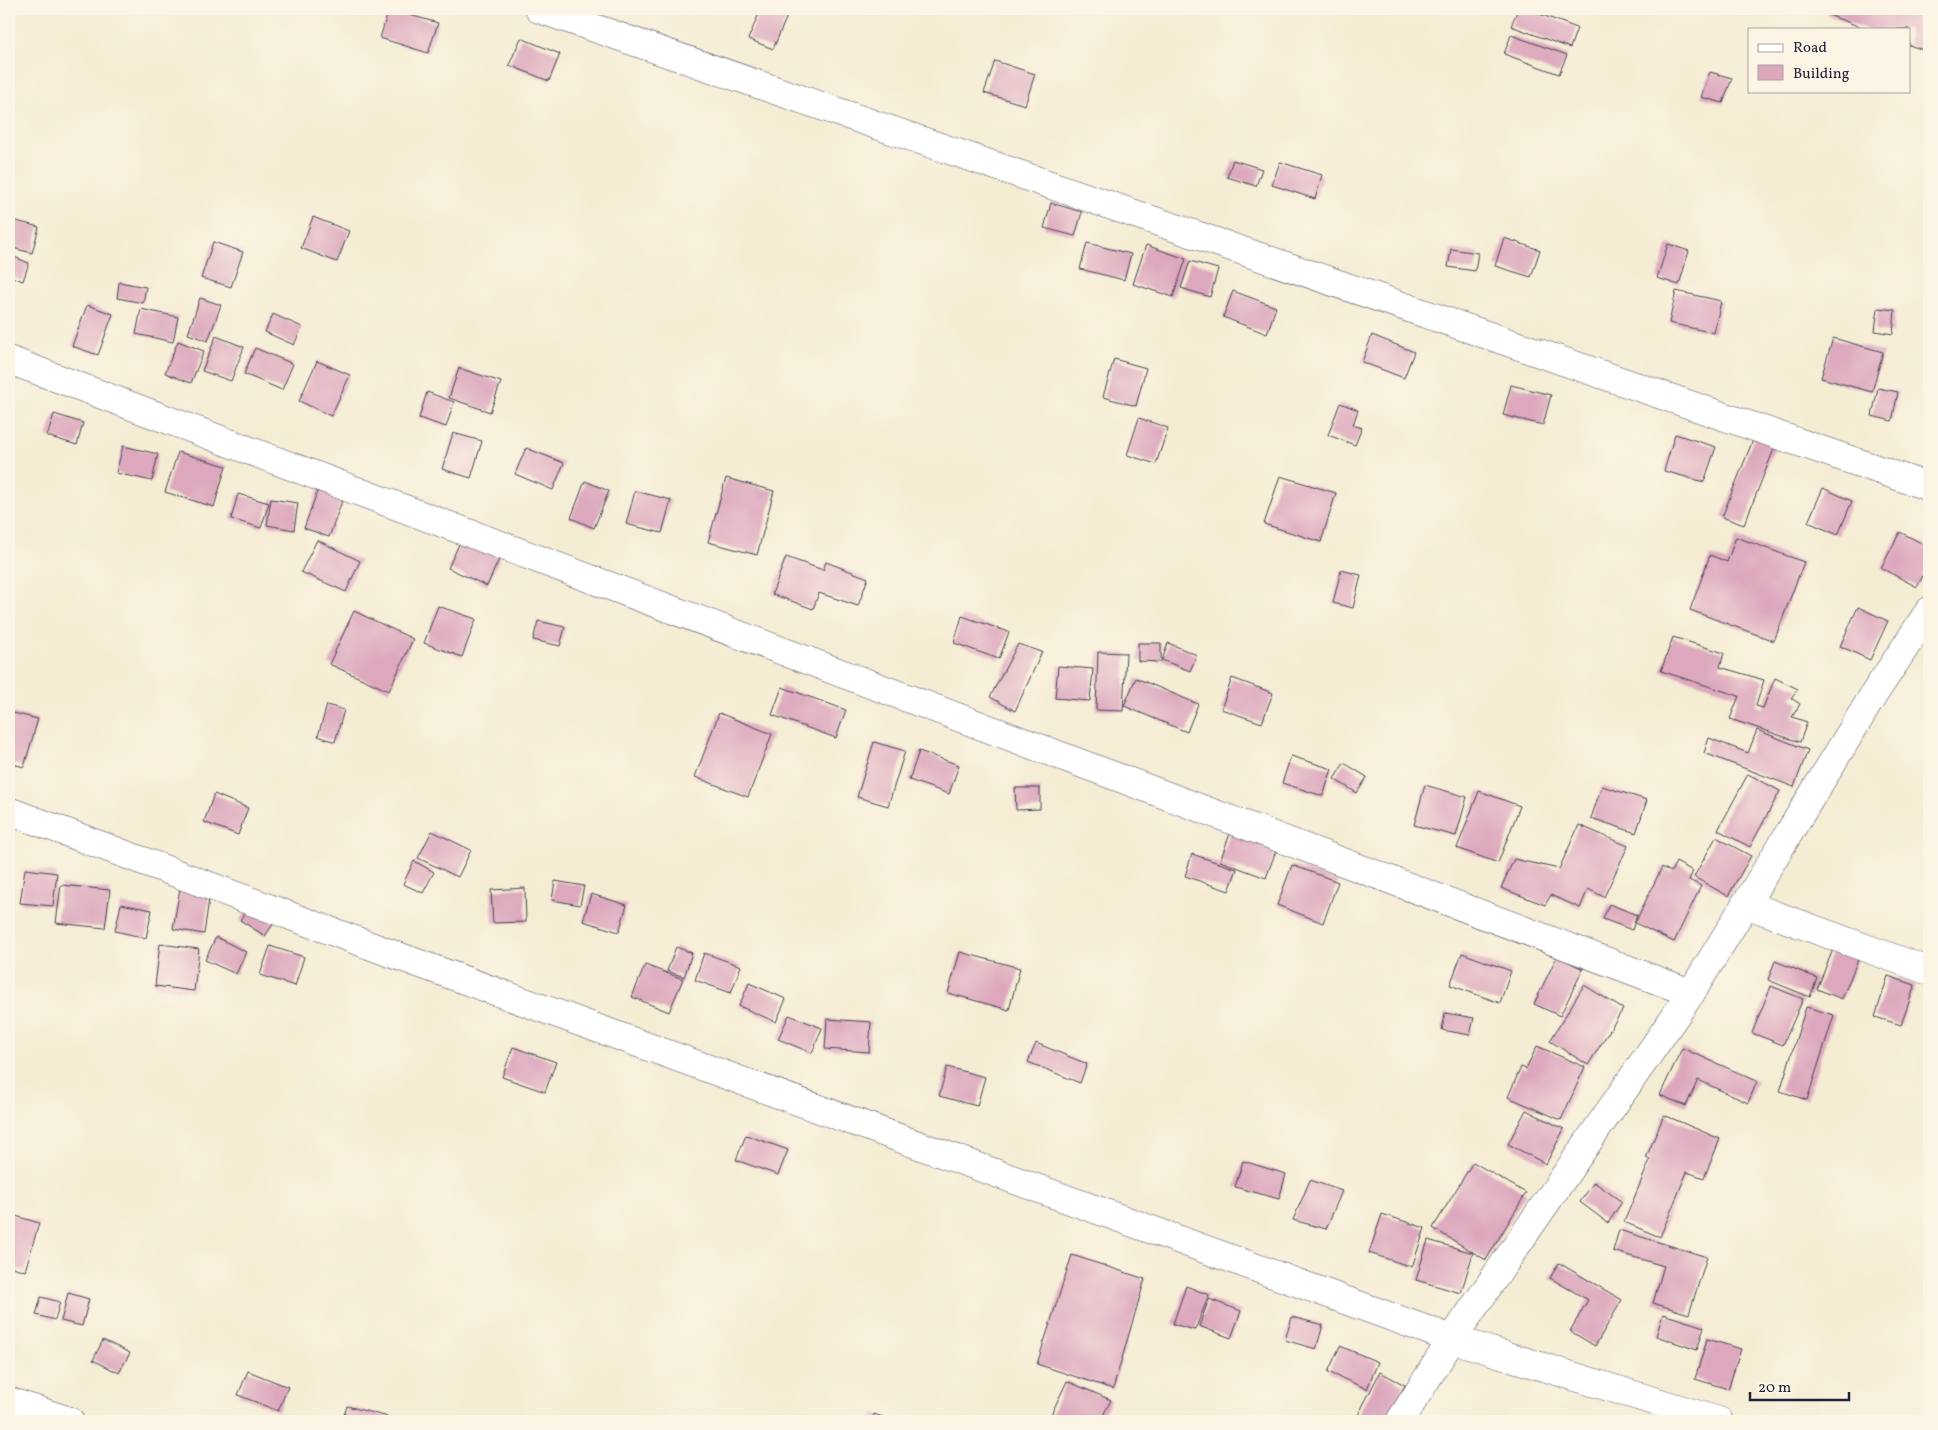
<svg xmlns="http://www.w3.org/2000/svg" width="1938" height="1430" font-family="Vollkorn,serif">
	<rect width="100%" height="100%" fill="#fcf5e5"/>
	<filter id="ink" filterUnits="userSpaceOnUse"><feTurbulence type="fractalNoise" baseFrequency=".02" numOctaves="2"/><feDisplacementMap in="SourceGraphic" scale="10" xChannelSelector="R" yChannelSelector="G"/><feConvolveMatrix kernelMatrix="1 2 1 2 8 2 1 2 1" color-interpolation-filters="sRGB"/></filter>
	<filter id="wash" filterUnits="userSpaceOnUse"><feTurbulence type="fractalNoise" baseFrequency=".0096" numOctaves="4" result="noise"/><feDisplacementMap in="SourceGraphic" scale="20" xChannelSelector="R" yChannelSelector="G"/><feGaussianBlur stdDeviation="1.12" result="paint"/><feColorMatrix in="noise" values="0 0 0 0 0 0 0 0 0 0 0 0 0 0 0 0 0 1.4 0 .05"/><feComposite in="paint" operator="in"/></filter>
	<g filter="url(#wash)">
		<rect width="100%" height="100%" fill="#f4ecd3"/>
		<g id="blocks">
			<g fill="#dda8be">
				<polygon points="389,9 438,23 428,53 380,38"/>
				<polygon points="761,9 775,9 788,14 773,49 748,39"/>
				<polygon points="1518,9 1526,9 1577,28 1570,48 1511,26"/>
				<polygon points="1828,9 1929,9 1929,52 1909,45 1909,29 1866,29 1826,14"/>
				<polygon points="1511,35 1567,55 1559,74 1504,54"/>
				<polygon points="521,38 560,54 549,81 509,65"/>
				<polygon points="995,61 1035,74 1025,105 984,93"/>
				<polygon points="1710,72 1732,78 1723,103 1701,97"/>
				<polygon points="1233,160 1262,169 1256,186 1227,177"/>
				<polygon points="1280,162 1322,175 1315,199 1272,185"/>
				<polygon points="1051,203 1082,212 1075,236 1044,228"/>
				<polygon points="313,217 349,231 337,262 301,248"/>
				<polygon points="9,219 39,227 32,253 9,247"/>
				<polygon points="1504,238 1540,250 1531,277 1495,266"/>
				<polygon points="213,242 243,252 231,287 201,278"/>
				<polygon points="1087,243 1131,254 1124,280 1080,269"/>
				<polygon points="1668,244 1689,251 1679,285 1657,278"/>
				<polygon points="1146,245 1186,259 1173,297 1133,284"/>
				<polygon points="1451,249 1478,253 1475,271 1448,267"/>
				<polygon points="9,255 29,263 23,281 9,276"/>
				<polygon points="1190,261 1218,269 1210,297 1181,288"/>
				<polygon points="119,282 146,287 143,303 117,298"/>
				<polygon points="1233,291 1276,307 1267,334 1223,317"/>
				<polygon points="1676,291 1721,301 1714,333 1669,323"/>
				<polygon points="200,298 221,305 208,341 188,334"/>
				<polygon points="87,305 113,314 98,355 72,346"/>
				<polygon points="1878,308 1895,310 1893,334 1875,331"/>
				<polygon points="141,309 178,317 173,342 136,334"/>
				<polygon points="273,314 302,327 294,345 265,332"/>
				<polygon points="1372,335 1414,352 1404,378 1362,362"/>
				<polygon points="216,336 244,347 231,381 202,371"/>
				<polygon points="1833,338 1883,352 1872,392 1821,378"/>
				<polygon points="178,341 204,351 191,383 165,373"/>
				<polygon points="255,348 293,364 282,390 244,374"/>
				<polygon points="1114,359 1146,368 1136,406 1103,397"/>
				<polygon points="317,361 350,375 331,416 299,401"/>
				<polygon points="459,368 501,382 490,412 449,398"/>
				<polygon points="1511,385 1551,395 1543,425 1503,415"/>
				<polygon points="1878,388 1898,392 1892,421 1872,416"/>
				<polygon points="427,392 454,402 446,427 419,418"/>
				<polygon points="1340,403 1358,410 1353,425 1362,428 1355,445 1328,435"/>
				<polygon points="54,414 83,423 77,445 47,436"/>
				<polygon points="1139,418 1168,428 1156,464 1127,455"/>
				<polygon points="1757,430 1778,439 1744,525 1722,517"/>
				<polygon points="453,433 482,441 471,478 442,469"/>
				<polygon points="1675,434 1716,447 1704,482 1664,471"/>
				<polygon points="123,446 158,454 152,481 116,473"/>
				<polygon points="526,448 564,463 553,490 515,474"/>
				<polygon points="178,452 226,466 214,507 165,492"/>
				<polygon points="1280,476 1336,493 1321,542 1264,524"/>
				<polygon points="726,478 774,491 757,555 708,542"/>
				<polygon points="585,481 609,491 594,528 571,518"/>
				<polygon points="319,487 344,496 329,537 304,528"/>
				<polygon points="1823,488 1852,501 1838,535 1808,522"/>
				<polygon points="635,491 671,500 662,533 626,524"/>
				<polygon points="238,494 269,503 261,528 231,519"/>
				<polygon points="271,499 298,503 294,530 267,525"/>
				<polygon points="1900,532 1929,547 1929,564 1917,587 1881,568"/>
				<polygon points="1736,537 1804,562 1774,641 1690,610 1710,555 1727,562"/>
				<polygon points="317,540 360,561 346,592 301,572"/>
				<polygon points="461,540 500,557 487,586 448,568"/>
				<polygon points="786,557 823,570 826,562 868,578 858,606 819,593 813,609 772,594"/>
				<polygon points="1341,570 1361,575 1353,608 1333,603"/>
				<polygon points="438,606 476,619 462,657 424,643"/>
				<polygon points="1858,607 1888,621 1870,660 1840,646"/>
				<polygon points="354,611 413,639 389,691 329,664"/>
				<polygon points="962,616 1009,632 999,659 954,643"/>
				<polygon points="538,621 565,627 560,646 533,640"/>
				<polygon points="1673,637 1724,653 1720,667 1764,680 1756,706 1763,708 1775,678 1798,689 1791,698 1800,704 1792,717 1807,722 1800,742 1730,719 1739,696 1661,671"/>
				<polygon points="1138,643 1161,643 1161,662 1138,661"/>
				<polygon points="1168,643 1197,655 1190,671 1162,660"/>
				<polygon points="1018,644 1042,652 1015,711 990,697"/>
				<polygon points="1098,652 1126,653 1123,711 1096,710"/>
				<polygon points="1058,666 1093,669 1090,701 1055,698"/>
				<polygon points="1136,678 1198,704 1187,732 1124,706"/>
				<polygon points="1232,678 1273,693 1262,723 1221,709"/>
				<polygon points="782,687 846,710 836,738 772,715"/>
				<polygon points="327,705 344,710 335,742 318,736"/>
				<polygon points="9,712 38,719 24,767 9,763"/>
				<polygon points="719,713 772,734 748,797 695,777"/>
				<polygon points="1757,730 1808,750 1794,787 1704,753 1709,738 1748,753"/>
				<polygon points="874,742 905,751 888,806 857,797"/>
				<polygon points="919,751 959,765 949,794 909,780"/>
				<polygon points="1291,756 1332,769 1323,796 1282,783"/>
				<polygon points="1344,763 1367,777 1357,793 1334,779"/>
				<polygon points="1748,774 1780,791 1750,847 1718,830"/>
				<polygon points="1425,785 1467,797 1456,836 1414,825"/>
				<polygon points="1602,786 1647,800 1636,833 1591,818"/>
				<polygon points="1015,788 1040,788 1040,809 1016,810"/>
				<polygon points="1479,791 1520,806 1498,863 1457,848"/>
				<polygon points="214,794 248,808 238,835 204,822"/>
				<polygon points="1579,825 1628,846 1604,897 1588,889 1580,908 1551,895 1545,905 1501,888 1514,859 1559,869"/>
				<polygon points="1232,828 1278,845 1266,878 1220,861"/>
				<polygon points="432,831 471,850 458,877 418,858"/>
				<polygon points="1716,837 1751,856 1728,896 1694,877"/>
				<polygon points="1192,854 1237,869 1229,891 1185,876"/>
				<polygon points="414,861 434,872 423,893 403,884"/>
				<polygon points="1676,862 1693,871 1689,880 1701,886 1674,942 1635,923 1662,867 1671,872"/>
				<polygon points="1292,865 1338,882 1323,923 1277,905"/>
				<polygon points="25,869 57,873 53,906 20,903"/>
				<polygon points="555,881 584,886 580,905 552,900"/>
				<polygon points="61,885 110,890 105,928 56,923"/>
				<polygon points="180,888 210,892 204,934 173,929"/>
				<polygon points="525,888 526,922 493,923 491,890"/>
				<polygon points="591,894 627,905 619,932 583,921"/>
				<polygon points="121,904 152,910 146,938 115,931"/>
				<polygon points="251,904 276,920 265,936 240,920"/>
				<polygon points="1609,904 1637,915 1632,930 1603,919"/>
				<polygon points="216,937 246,952 236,974 205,960"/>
				<polygon points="1836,942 1861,952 1842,999 1817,989"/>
				<polygon points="160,944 199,949 194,991 155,986"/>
				<polygon points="270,946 304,957 295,986 260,975"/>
				<polygon points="676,947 692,953 684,977 667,971"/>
				<polygon points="960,952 1020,968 1009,1010 948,993"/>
				<polygon points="704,953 741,966 731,993 695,980"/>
				<polygon points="1462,953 1511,971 1500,1003 1450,985"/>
				<polygon points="1557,956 1583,969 1560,1016 1534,1004"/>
				<polygon points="1775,961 1817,978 1810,997 1768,980"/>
				<polygon points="645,965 683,979 669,1012 632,997"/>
				<polygon points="1888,976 1915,985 1901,1025 1875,1017"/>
				<polygon points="749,983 786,999 776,1022 739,1006"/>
				<polygon points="1584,985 1623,1009 1588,1065 1550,1041"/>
				<polygon points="1771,986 1803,999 1783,1045 1752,1033"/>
				<polygon points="1806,1007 1834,1015 1807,1100 1780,1091"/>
				<polygon points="1445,1013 1474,1018 1470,1035 1442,1030"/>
				<polygon points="789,1015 822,1028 812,1053 778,1039"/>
				<polygon points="827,1019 871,1022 869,1052 825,1049"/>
				<polygon points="1036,1043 1087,1064 1080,1083 1028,1062"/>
				<polygon points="1537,1046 1585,1067 1561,1120 1508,1097 1521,1067 1526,1069"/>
				<polygon points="513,1047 556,1062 545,1092 502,1077"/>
				<polygon points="1682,1048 1757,1081 1748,1103 1698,1080 1686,1106 1660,1095"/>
				<polygon points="947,1067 985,1077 977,1106 939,1096"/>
				<polygon points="1526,1110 1564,1129 1546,1164 1508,1144"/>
				<polygon points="1664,1115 1720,1139 1704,1178 1687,1172 1660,1237 1624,1222 1650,1160 1646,1158"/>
				<polygon points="746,1135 788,1150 778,1175 736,1160"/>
				<polygon points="1243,1161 1286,1174 1279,1199 1235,1187"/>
				<polygon points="1473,1162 1526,1193 1486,1260 1433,1228"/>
				<polygon points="1310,1180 1342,1191 1326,1229 1293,1220"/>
				<polygon points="1594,1182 1622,1202 1608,1223 1580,1202"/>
				<polygon points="9,1214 39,1223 25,1271 9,1266"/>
				<polygon points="1382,1214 1425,1228 1412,1267 1369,1253"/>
				<polygon points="1619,1230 1707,1257 1689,1314 1653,1303 1664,1266 1613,1251"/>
				<polygon points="1428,1240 1473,1253 1461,1293 1416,1280"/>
				<polygon points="1072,1255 1145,1279 1113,1389 1037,1364"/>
				<polygon points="1559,1263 1622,1300 1595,1346 1570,1331 1588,1300 1550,1278"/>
				<polygon points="1186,1286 1209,1295 1195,1330 1173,1324"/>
				<polygon points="68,1293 89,1299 82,1326 61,1321"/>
				<polygon points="41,1297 60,1302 55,1320 36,1315"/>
				<polygon points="1209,1299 1241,1311 1231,1338 1199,1326"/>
				<polygon points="1663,1314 1704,1327 1697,1350 1656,1336"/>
				<polygon points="1292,1317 1323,1325 1316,1349 1285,1340"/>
				<polygon points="1707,1339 1741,1349 1728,1389 1695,1379"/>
				<polygon points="103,1340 130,1353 119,1373 93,1360"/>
				<polygon points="1340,1346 1378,1362 1367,1389 1328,1372"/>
				<polygon points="248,1371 288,1387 278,1411 238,1395"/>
				<polygon points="1380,1372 1405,1385 1387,1421 1355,1421"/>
				<polygon points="1067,1381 1111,1400 1100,1421 1048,1421"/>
				<polygon points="347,1406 403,1421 342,1421"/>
				<polygon points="874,1414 894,1421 872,1421"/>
			</g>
		</g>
	</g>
	<g filter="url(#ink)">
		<use href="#blocks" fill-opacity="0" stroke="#424052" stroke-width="1"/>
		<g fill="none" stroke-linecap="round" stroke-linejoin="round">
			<defs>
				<g id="minor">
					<polyline points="539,9 1929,487"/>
					<polyline points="9,360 1691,993"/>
					<polyline points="9,811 379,949 1452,1339 1719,1421"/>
					<polyline points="1745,904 1929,971"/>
					<polyline points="9,1401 70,1421"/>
				</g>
				<polyline id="tertiary" points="1400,1421 1452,1339 1691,993 1876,691 1929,611"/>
			</defs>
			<use href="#minor" stroke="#424052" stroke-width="29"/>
			<use href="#tertiary" stroke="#424052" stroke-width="29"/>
			<use href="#minor" stroke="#fff" stroke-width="28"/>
			<use href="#tertiary" stroke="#fff" stroke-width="28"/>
		</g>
	</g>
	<rect width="1938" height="1430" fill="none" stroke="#fcf5e5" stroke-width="30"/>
	<rect x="1748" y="28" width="162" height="65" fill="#fcf5e5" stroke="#a5a1a1"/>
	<rect x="1758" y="44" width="25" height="8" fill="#ffffff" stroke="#a5a1a1"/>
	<text x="1793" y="52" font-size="15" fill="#22223b">Road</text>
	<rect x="1758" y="65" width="25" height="15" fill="#dda8be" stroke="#a5a1a1"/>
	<text x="1793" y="78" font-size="15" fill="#22223b">Building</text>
	<path d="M1750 1392v8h99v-8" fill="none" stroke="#22223b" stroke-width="2.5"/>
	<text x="1758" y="1392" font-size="15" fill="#22223b" stroke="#fcf5e5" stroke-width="4" paint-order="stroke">20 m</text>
</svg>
